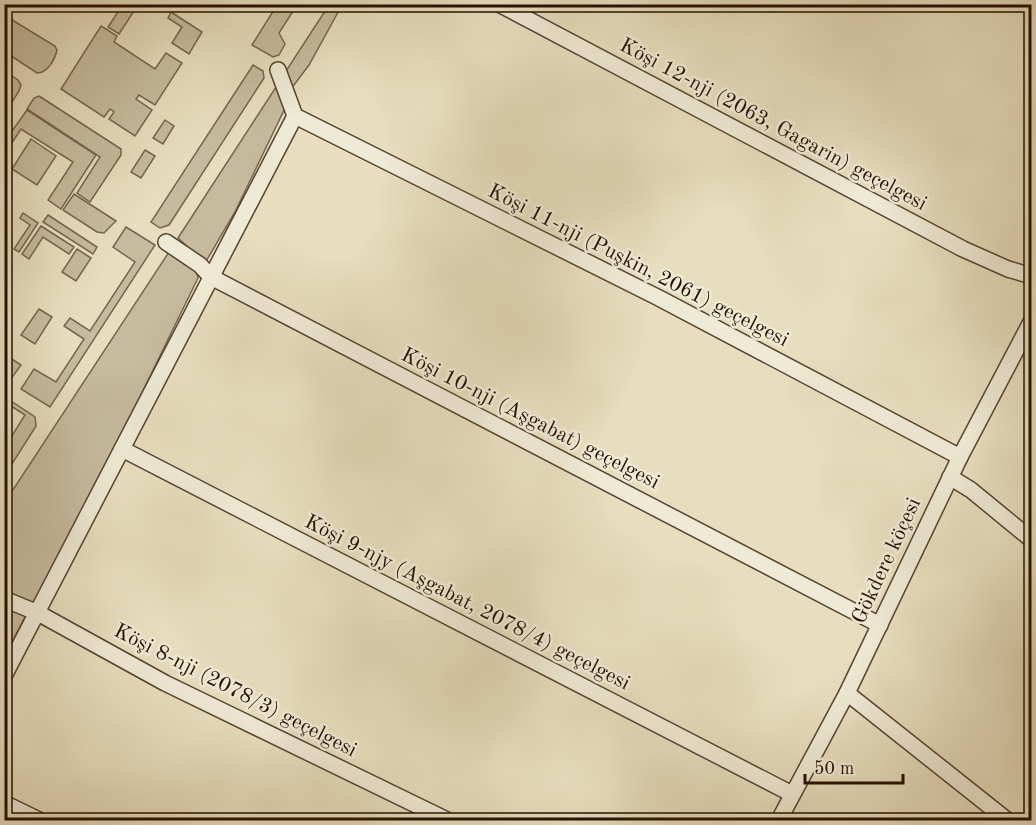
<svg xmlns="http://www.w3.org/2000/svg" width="1036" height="825" font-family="'Old Standard TT',serif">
	<rect width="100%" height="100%" fill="#e7debf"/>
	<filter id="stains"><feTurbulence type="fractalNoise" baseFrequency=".00333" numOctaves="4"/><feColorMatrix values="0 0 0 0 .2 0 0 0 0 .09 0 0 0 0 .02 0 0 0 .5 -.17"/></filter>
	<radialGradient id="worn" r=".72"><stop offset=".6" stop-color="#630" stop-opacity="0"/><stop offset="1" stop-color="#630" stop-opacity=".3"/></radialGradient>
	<g fill="#c6bb9f" stroke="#766650" stroke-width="1.5">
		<polygon points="123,4 138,5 119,34 108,27"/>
		<polygon points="277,5 297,5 279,33 285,44 279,55 273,57 252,45"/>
		<polygon points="329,5 342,5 309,65 291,89 284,74"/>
		<polygon points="171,12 202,32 189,54 172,43 182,27 168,18"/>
		<path d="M4 15 55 46 57 50C55 59 48 73 37 73L5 52Z"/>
		<polygon points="101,26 117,36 114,42 155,69 166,53 182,63 155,105 139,95 136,99 152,110 135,136 109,119 114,112 110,109 104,117 61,89"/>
		<polygon points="253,65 263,71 264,78 169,225 160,228 151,222"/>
		<polygon points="5,71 18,80 21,85 19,91 5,113"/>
		<polygon points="278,84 287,104 235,212 205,263 178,238"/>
		<polygon points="39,96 121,149 121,155 90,202 77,193 100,157 27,109 34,98"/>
		<polygon points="27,110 96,155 61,209 48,200 73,162 21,129 5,153 5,141"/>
		<polygon points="165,120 174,126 163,144 153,138"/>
		<polygon points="31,139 56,156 37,185 12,169"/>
		<polygon points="145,150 155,156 141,178 131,172"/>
		<polygon points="74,194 116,221 104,233 97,232 63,210"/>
		<polygon points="23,213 38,223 19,252 14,249 30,225 20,218"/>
		<polygon points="48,215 97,247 93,254 43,222"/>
		<polygon points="41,226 74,247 69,254 43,237 29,259 22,254"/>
		<polygon points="126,227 155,245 50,407 21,389 34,369 56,382 84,339 64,326 70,318 90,331 135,262 113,247"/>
		<polygon points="77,249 91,258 76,281 62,272"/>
		<polygon points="169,252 196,269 198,278 115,448 37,599 30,604 5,594 5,502"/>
		<polygon points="39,309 52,317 35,344 21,335"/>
		<polygon points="4,354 21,365 8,383 5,381"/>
		<polygon points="5,397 35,417 36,426 5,475 5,447 25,415 5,402"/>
		<polygon points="5,605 27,613 5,656"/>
	</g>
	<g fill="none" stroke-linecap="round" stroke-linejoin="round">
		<defs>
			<g id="minor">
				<polyline points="499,4 963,249 1008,269 1032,276"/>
				<polyline points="295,116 659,298 960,457"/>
				<polyline points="166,242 200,265 211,277 880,625"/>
				<polyline points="122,449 792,794"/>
				<polyline points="950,477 971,490 1032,540"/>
				<polyline points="4,599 38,613 165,683 447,820"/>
				<polyline points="4,676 295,116 278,70"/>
				<polyline points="847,693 1007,820"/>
				<polyline points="4,803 39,820"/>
				<polyline points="779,820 847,693 960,457 1032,320"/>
			</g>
		</defs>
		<use href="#minor" stroke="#564430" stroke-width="18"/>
		<use href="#minor" stroke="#efead5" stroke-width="15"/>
	</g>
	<g text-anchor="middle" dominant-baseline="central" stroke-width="5" stroke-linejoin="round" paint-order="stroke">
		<g font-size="21" fill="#251000" stroke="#efead5">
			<text transform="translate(773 125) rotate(28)">Köşi 12-nji (2063, Gagarin) geçelgesi</text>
			<text transform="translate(638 266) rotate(27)">Köşi 11-nji (Puşkin, 2061) geçelgesi</text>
			<text transform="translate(530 419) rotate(27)">Köşi 10-nji (Aşgabat) geçelgesi</text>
			<text transform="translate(887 561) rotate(-65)">Gökdere köçesi</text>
			<text transform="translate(467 603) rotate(27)">Köşi 9-njy (Aşgabat, 2078/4) geçelgesi</text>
			<text transform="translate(235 691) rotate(27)">Köşi 8-nji (2078/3) geçelgesi</text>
		</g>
	</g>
	<rect width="1036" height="825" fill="none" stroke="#e7debf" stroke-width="24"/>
	<rect x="6" y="6" width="1024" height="813" fill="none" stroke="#251000" stroke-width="3"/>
	<rect x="12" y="12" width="1012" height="801" fill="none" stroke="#251000" stroke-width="1.5"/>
	<path d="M805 774v9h98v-9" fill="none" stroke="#251000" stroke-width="3"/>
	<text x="814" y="774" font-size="18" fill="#251000" stroke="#efead5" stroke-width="4.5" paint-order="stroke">50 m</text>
	<rect width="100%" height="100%" filter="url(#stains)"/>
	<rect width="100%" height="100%" fill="url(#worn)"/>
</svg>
